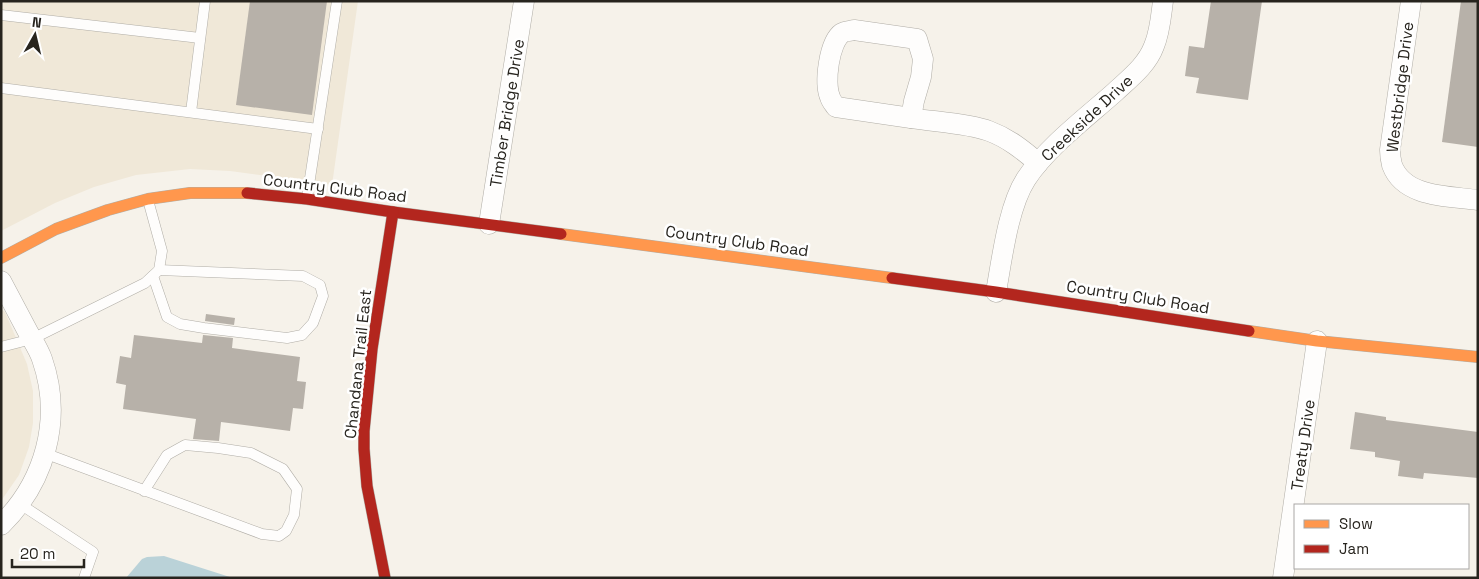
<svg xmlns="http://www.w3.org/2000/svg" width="1479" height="579" font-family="'Space Grotesk',sans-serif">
	<rect width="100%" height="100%" fill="#f6f2ea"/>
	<g fill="#f0e8d8">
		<polygon points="1,1 358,1 332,185 230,171 190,169 136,175 94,187 55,203 1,231"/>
		<polygon points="1,309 5,312 27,364 33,391 33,423 29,447 19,475 1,501"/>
	</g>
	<polygon fill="#bad2d8" points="164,556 233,578 126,578 142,559 147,557"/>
	<g fill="#b7b1a9">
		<polygon points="250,1 327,1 312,115 236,105"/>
		<polygon points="1211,1 1262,1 1248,100 1196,93 1199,78 1185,76 1189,46 1204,48"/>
		<polygon points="1461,1 1478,1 1478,147 1442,142"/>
		<polygon points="206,314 235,318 234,325 205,321"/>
		<polygon points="134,335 202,343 203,335 233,338 232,348 300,357 297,381 306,382 303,409 293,408 290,431 221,422 219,441 193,439 196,419 123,409 126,385 116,383 120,356 131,358"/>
		<polygon points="1355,412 1386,417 1386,420 1478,432 1478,478 1424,473 1423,479 1398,476 1400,461 1375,457 1375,452 1350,449"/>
	</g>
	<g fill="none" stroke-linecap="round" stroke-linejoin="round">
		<defs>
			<g id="lane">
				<polyline points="1,15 200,38"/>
				<polyline points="1,88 318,129"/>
				<polyline points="191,112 205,1"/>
				<polyline points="307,198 337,1"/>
				<polyline points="153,276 167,317 180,324 204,328 287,338 302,335 313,323 323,296 320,285 303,276 159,270"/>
				<polyline points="1,347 32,339 145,283 159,270 162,251 148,200"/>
				<polyline points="44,453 262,534 279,536 286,531 294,515 297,489 283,469 251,453 218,448 185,445 167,455 144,491"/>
				<polyline points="20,504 93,552 84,578"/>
			</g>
			<g id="street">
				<path d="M1411 1 1390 150C1390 155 1391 161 1392 165 1404 198 1449 196 1478 200"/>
				<path d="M854 30 917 39 923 59 921 77 914 101 911 118 836 107C834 104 831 101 830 97 824 83 829 42 842 33 845 31 850 31 854 30Z"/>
				<path d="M911 118C935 122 967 123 989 131 1008 138 1023 150 1038 163"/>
				<polyline points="489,224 524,1"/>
				<path d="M1 281C10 298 19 315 28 332 33 341 39 350 42 359 63 419 45 482 1 525"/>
				<path d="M996 292C1002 259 1008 207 1026 179 1047 147 1087 117 1115 92 1130 78 1147 65 1154 46 1160 32 1161 16 1163 1"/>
				<polyline points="1283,578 1317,341"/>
			</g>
			<g id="slow">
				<polyline points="561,234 892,278"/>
				<polyline points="1,258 56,229 108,210 148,199 190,193 247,193"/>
				<polyline points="1249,331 1317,341 1478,357"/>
			</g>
			<g id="jam">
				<polyline points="247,193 307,199 393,212 561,234"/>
				<polyline points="892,278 996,292 1249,331"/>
				<polyline points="385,578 367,486 364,449 364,431 372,349 393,212"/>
			</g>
		</defs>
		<use href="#lane" stroke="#b0ada6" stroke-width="11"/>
		<use href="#street" stroke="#b0ada6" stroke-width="21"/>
		<use href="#slow" stroke="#b0ada6" stroke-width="12"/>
		<use href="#jam" stroke="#b0ada6" stroke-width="12"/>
		<use href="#lane" stroke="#fefdfc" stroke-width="10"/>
		<use href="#street" stroke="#fefdfc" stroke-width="20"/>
		<use href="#slow" stroke="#ff974d" stroke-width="11"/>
		<use href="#jam" stroke="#b3261e" stroke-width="11"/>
	</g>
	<g text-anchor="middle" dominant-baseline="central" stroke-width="5" stroke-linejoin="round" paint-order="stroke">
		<g font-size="16" fill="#27241e" stroke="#fff">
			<text transform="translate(1400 87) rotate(-83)">Westbridge Drive</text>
			<text transform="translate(507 113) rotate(-81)">Timber Bridge Drive</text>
			<text transform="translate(1087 118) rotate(-43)">Creekside Drive</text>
			<text transform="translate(335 188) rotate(7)">Country Club Road</text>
			<text transform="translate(737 241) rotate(8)">Country Club Road</text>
			<text transform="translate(1138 297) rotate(9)">Country Club Road</text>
			<text transform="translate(358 364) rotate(-84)">Chandana Trail East</text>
			<text transform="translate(1303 445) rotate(-82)">Treaty Drive</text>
		</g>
	</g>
	<rect width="1479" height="579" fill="none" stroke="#27241e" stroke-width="5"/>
	<rect x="1294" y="504" width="175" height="65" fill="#ffffff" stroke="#a9a7a5"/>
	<rect x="1304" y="520" width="25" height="8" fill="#ff974d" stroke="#a9a7a5"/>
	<text x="1339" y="529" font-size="15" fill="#27241e">Slow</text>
	<rect x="1304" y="545" width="25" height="8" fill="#b3261e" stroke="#a9a7a5"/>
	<text x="1339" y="554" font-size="15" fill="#27241e">Jam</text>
	<g transform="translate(35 35) rotate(8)" stroke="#ffffff" stroke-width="4" paint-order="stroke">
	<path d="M0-4L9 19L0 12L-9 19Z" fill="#27241e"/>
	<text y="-8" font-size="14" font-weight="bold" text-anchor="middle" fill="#27241e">N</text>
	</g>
	<path d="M12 559v8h72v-8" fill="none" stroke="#27241e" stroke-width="2.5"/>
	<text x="20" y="559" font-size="15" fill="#27241e" stroke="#ffffff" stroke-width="4" paint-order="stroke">20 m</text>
</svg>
